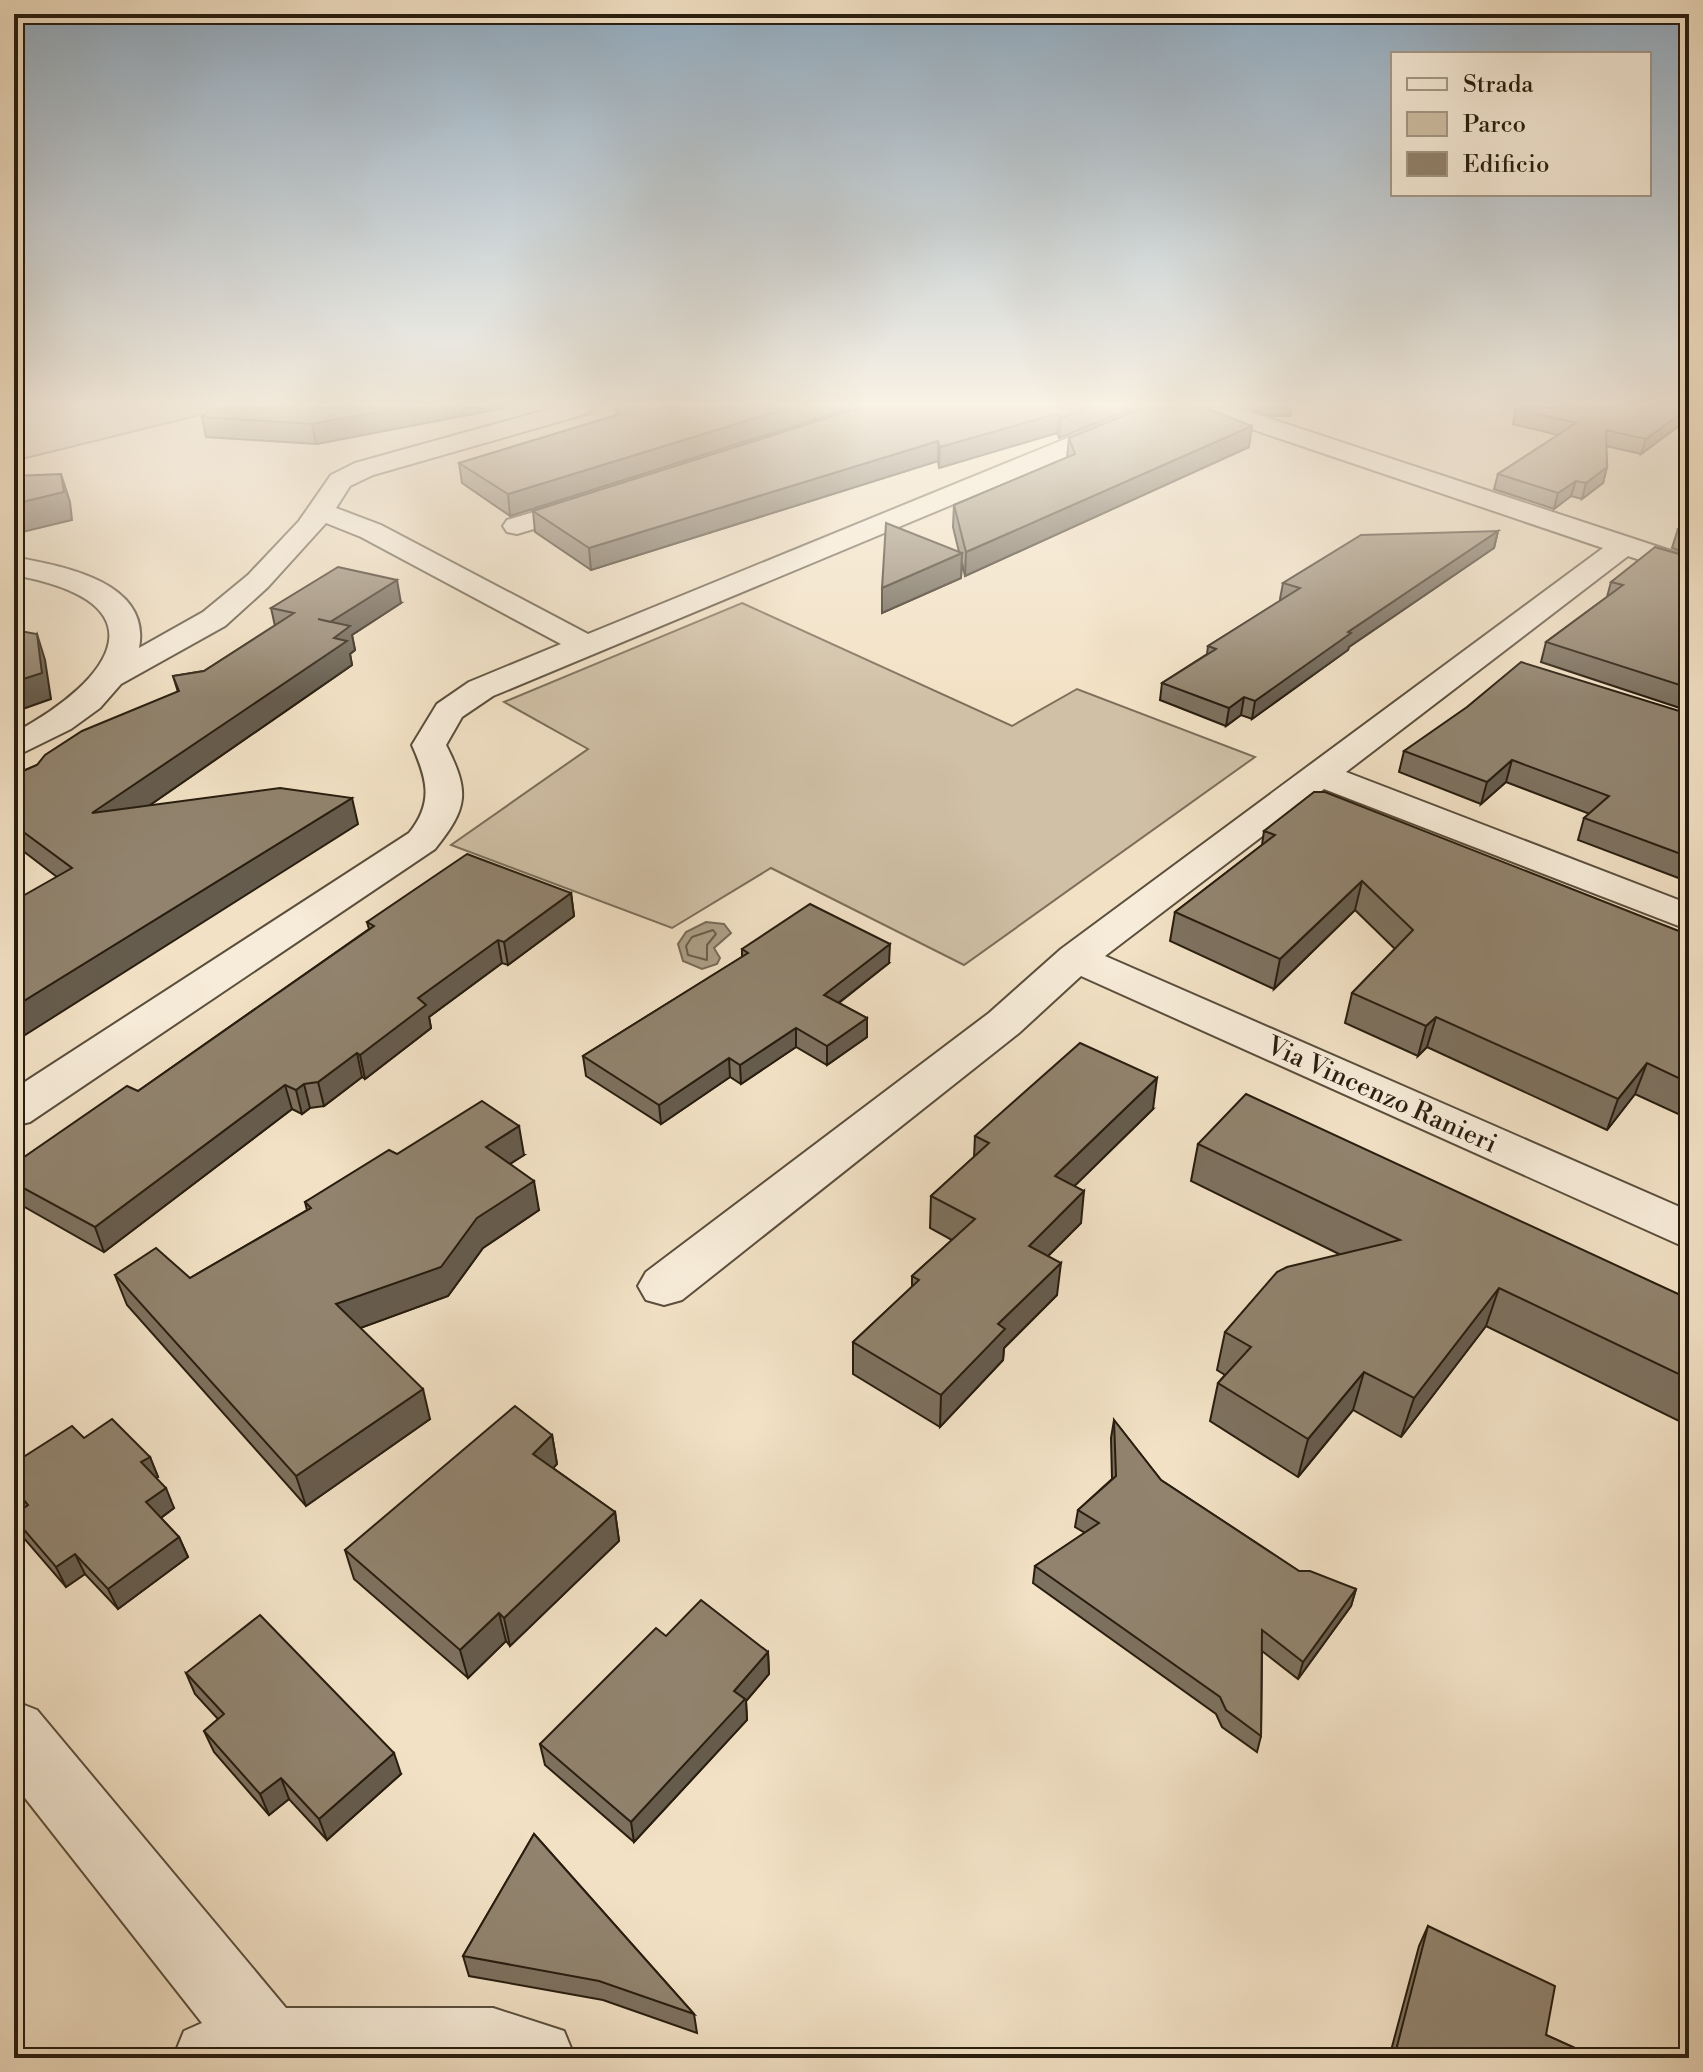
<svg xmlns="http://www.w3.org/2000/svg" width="1703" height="2072" font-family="'Libre Bodoni',serif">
	<rect width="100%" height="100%" fill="#f2e1c5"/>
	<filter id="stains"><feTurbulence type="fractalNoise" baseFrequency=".0025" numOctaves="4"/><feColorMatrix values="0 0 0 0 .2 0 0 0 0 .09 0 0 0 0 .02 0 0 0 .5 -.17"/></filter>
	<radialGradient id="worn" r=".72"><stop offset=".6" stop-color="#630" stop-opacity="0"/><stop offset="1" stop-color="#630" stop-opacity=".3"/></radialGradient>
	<g fill="#d0c0a6" stroke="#7c6e5a" stroke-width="2">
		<polygon points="14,408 228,408 14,461"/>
		<polygon points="742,603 1012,726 1077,689 1255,757 964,965 771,868 672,928 451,845 588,749 504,702"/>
	</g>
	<polygon fill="#ad9e87" stroke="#786a57" stroke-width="2" points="706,922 724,924 731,933 714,948 720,958 717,964 702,969 683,961 678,944 686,932"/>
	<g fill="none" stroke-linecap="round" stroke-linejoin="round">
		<polygon stroke="#6a5e4b" stroke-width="2" points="713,930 716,934 707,945 707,960 688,955 686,946 692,937"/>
		<defs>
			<g id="street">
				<path d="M553 408H592L589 413 373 475 350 486 336 508 381 525 588 634 1141 408H1175L1172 413 493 696 462 717 446 745C470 792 468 808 435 849L30 1122 14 1126V1089L409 833C434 802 427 779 412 745L437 704 469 682 561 644 361 537 326 523 268 587 225 626 121 684 100 708 71 729 14 757V733C115 679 165 602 14 575V557C61 566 152 581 139 648L203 612 248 575 299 521 331 475 355 463Z"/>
				<polygon points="1201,408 1238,408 1689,557 1689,576 1628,556 1346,772 1689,904 1689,930 1324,789 1105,956 1689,1211 1689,1249 1081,976 1019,1033 682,1300 664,1305 646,1300 638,1286 646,1272 989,1013 1061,949 1603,548 1204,413"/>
				<polygon points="591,495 601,497 605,503 601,509 517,534 507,532 503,526 507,520"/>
				<polygon points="14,1701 37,1710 286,2008 493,2008 564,2031 575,2058 173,2058 184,2031 202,2023 14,1784"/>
			</g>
		</defs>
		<use href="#street" stroke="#5a4e3c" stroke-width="4"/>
		<use href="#street" fill="#f7ecd9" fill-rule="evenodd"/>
	</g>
	<g fill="#7d715f" stroke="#281d0f" stroke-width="2">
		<polygon points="504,408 316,444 206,437 202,417"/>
		<polygon points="615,408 851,408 510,516 462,483 459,463 617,415"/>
		<polygon points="859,408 1133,408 1059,438 1057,433 939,468 938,461 591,570 535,532 533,511"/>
		<polygon points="1248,408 1292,408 1290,416 1272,416"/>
		<polygon points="1516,409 1687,420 1641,454 1606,446 1607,467 1603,483 1582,499 1571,496 1554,509 1494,489 1498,474 1558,435 1513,424"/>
		<polygon points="1069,438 1249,447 965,576 962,563 961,578 882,613 882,588 959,552 953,527 954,505 1067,458"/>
		<polygon points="1689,521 1689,554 1672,548 1678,529"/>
		<polygon points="1498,531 1494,548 1349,647 1348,650 1252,719 1241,715 1226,726 1160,700 1162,683 1207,654 1208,646 1282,600 1280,599 1283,583"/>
		<polygon points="1689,557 1689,711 1541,662 1546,642 1607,597 1611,582"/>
		<polygon points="401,603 352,635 355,650 350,654 352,665 150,805 358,824 57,877 14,844 14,775 37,765 178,692 173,676 204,671 275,626 271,608"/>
		<polygon points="1689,714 1689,882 1578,840 1584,818 1590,814 1506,782 1481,804 1399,772 1404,751"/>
		<polygon points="1264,831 1689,935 1689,1119 1635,1094 1607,1130 1427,1047 1418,1056 1345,1023 1352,993 1395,949 1355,910 1274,989 1170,941 1175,912 1262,845"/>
		<polygon points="571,893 574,916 508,965 502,963 429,1017 431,1028 365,1079 362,1077 324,1106 310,1108 302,1114 292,1109 104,1252 14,1201 14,1164 138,1091 369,929 367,922"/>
		<polygon points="742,949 889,963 839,1003 867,1018 867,1037 827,1065 796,1047 741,1084 730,1077 661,1124 586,1076 583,1056 742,957"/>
		<polygon points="1153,1109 1074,1186 1081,1223 1048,1256 1057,1295 1004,1348 1003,1360 940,1427 853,1374 853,1342 912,1287 912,1276 952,1240 930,1228 931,1196 974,1157 975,1136"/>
		<polygon points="1198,1144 1689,1299 1689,1426 1486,1326 1401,1437 1353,1410 1298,1477 1210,1421 1218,1383 1225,1375 1217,1370 1225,1332 1341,1255 1191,1181"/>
		<polygon points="397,1154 524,1155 510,1164 539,1210 483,1248 448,1296 360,1328 430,1419 306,1506 127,1305 115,1275 190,1278 307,1210 305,1202"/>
		<polygon points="1114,1420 1161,1480 1299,1571 1356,1589 1351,1606 1298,1679 1262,1651 1261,1736 1257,1752 1222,1727 1216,1714 1033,1583 1035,1566 1085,1533 1075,1527 1078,1510 1112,1479 1111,1438"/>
		<polygon points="552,1435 557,1464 553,1468 615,1512 619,1541 510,1646 506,1641 468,1678 354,1579 345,1550"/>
		<polygon points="84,1438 150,1457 158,1477 156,1478 174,1508 161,1518 179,1537 188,1557 118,1609 85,1574 66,1587 22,1536 14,1520 14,1515 24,1508 14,1497 14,1463"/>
		<polygon points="666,1636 768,1652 769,1674 746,1701 747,1720 634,1842 545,1765 540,1744"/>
		<polygon points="186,1673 401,1774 327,1840 289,1799 269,1815 214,1752 204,1731 218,1719 195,1694"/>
		<polygon points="534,1834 694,2014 697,2033 603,2000 469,1976 463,1956"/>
		<polygon points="1428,1926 1546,2035 1597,2058 1389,2058 1419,1946"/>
	</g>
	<g fill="#665c4d" stroke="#281d0f" stroke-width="2">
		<polygon points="397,408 504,408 316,444 312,424"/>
		<polygon points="788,408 851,408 510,516 508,494"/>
		<polygon points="1086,408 1133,408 1059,438 1061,418"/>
		<polygon points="1689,408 1687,420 1641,454 1646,439"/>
		<polygon points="1059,413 1057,433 939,468 940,447"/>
		<polygon points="1252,426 1249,447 965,576 966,552"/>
		<polygon points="938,441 938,461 591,570 589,548"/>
		<polygon points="1607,467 1603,483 1582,499 1586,483"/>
		<polygon points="61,474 70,502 72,520 14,534 14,504"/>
		<polygon points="1576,481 1571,496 1554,509 1558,493"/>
		<polygon points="1498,531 1494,548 1349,647 1348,650 1252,719 1255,701 1348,632"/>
		<polygon points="962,553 961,578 882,613 882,588"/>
		<polygon points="397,580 401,603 352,635 355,650 350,654 352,665 101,839 92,813 330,622"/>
		<polygon points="37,634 45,660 51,699 14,712 14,682"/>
		<polygon points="1244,697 1241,715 1226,726 1229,708"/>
		<polygon points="1512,760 1506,782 1481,804 1487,782"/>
		<polygon points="352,798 358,824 14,1042 14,1007"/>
		<polygon points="1362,881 1355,910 1274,989 1280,959"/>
		<polygon points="571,893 574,916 508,965 504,942"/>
		<polygon points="498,940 502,963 429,1017 431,1028 365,1079 360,1055 418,998"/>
		<polygon points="890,944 889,963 824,1014 824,995"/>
		<polygon points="1436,1017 1427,1047 1418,1056 1426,1026"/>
		<polygon points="867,1018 867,1037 827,1065 827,1046"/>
		<polygon points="796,1028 796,1047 741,1084 740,1065"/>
		<polygon points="357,1053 362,1077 324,1106 318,1082"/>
		<polygon points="729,1058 730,1077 661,1124 659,1105"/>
		<polygon points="1647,1063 1635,1094 1607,1130 1618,1099"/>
		<polygon points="1157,1078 1153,1109 1052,1208 1055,1176"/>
		<polygon points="304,1084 310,1108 302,1114 296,1090"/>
		<polygon points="285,1085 292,1109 104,1252 95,1227"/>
		<polygon points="519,1126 524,1155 491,1176 486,1147"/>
		<polygon points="534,1181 539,1210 483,1248 448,1296 344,1334 336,1304"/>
		<polygon points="1084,1191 1081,1223 1026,1278 1029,1246"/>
		<polygon points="1061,1263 1057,1295 1004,1348 1003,1360 940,1427 941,1395 998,1324"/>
		<polygon points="1499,1288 1486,1326 1401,1437 1414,1398"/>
		<polygon points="1364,1372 1353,1410 1298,1477 1308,1439"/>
		<polygon points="423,1389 430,1419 306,1506 296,1476"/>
		<polygon points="552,1435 557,1464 539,1483 533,1454"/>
		<polygon points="150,1457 158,1477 150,1483 141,1462"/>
		<polygon points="166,1488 174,1508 155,1522 146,1502"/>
		<polygon points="615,1512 619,1541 510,1646 504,1618"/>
		<polygon points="179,1537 188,1557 118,1609 108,1589"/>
		<polygon points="75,1554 85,1574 66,1587 56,1567"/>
		<polygon points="1356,1589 1351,1606 1298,1679 1303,1662"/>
		<polygon points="499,1613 506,1641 468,1678 460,1650"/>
		<polygon points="768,1652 769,1674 746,1701 747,1720 634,1842 631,1822 734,1691"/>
		<polygon points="394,1753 401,1774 327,1840 319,1819"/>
		<polygon points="281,1778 289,1799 269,1815 260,1794"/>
	</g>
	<g fill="#91836e" stroke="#281d0f" stroke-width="2">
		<polygon points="213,408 397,408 312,424 202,417"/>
		<polygon points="618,408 788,408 508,494 459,463 620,414"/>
		<polygon points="859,408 1086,408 1061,418 1059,413 940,447 938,441 589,548 533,511"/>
		<polygon points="1143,408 1206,408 1252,426 966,552 954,505 1075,454 1069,438"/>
		<polygon points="1519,408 1688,408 1646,439 1606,430 1607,467 1586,483 1576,481 1558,493 1498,474 1576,423 1516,409"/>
		<polygon points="61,474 64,492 14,504 14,476"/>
		<polygon points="1689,521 1689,533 1678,529"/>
		<polygon points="886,523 962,553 882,588"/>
		<polygon points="1498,531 1348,632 1351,633 1255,701 1244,697 1229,708 1162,683 1216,649 1208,646 1300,588 1283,583 1361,535"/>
		<polygon points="1655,547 1689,557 1689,688 1546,642 1623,585 1611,582"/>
		<polygon points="338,567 397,580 330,622 318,619 350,626 334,638 347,641 92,813 280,788 352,798 14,1007 14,901 72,868 14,825 14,775 37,765 45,755 82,731 179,691 173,676 204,671 294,613 271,608"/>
		<polygon points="14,630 37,634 42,673 14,682"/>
		<polygon points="1521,662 1689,714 1689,857 1584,818 1609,796 1512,760 1487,782 1404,751 1467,707"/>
		<polygon points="1314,792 1325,792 1689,935 1689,1083 1647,1063 1618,1099 1436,1017 1426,1026 1352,993 1413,930 1362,881 1280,959 1175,912 1275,835 1264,831"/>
		<polygon points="467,854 571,893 504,942 498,940 418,998 426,1005 360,1055 357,1053 318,1082 304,1084 296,1090 285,1085 95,1227 14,1183 14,1164 127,1086 138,1091 374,926 367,922"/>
		<polygon points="810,904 890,944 824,995 867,1018 827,1046 796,1028 740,1065 729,1058 659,1105 583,1056 748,953 742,949"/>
		<polygon points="1080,1043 1157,1078 1055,1176 1084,1191 1029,1246 1061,1263 998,1324 1005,1329 941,1395 853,1342 919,1280 912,1276 975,1219 931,1196 989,1143 975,1136"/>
		<polygon points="1246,1094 1689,1299 1689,1379 1499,1288 1414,1398 1364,1372 1308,1439 1218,1383 1251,1347 1225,1332 1277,1272 1287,1267 1400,1240 1198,1144"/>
		<polygon points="482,1101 519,1126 486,1147 534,1181 477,1218 441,1267 336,1304 423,1389 296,1476 115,1275 156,1248 190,1278 311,1208 305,1202 389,1150 397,1154"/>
		<polygon points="515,1406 552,1435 533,1454 615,1512 504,1618 499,1613 460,1650 345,1550"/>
		<polygon points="112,1419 150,1457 141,1462 166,1488 146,1502 179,1537 108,1589 75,1554 56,1567 14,1518 14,1515 28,1505 14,1488 14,1463 72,1426 84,1438"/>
		<polygon points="1114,1420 1161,1480 1299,1571 1310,1571 1356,1589 1303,1662 1262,1630 1261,1736 1226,1710 1220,1697 1035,1566 1099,1523 1078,1510 1116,1476"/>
		<polygon points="701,1600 768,1652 734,1691 745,1699 631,1822 540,1744 656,1628 666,1636"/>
		<polygon points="260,1615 394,1753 319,1819 281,1778 260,1794 204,1731 224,1714 186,1673"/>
		<polygon points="534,1834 694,2014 599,1981 463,1956"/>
		<polygon points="1428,1926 1555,1986 1546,2035 1597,2058 1394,2058"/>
	</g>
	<linearGradient id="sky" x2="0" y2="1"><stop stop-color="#90abc1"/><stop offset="0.58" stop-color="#f9f2e5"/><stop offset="1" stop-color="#f9f2e5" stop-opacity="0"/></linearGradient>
	<rect width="1703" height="698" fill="url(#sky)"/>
	<g text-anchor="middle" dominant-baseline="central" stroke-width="7" stroke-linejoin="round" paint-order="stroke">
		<g font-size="26" fill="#281d0f" stroke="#f7ecd9">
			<text transform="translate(1382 1095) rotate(24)">Via Vincenzo Ranieri</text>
		</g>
	</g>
	<rect width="1703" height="2072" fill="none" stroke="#f2e1c5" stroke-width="48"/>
	<rect x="16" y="16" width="1671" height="2040" fill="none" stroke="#281d0f" stroke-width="4"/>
	<rect x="24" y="24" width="1655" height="2024" fill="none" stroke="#281d0f" stroke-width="2"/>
	<rect x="1391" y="52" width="260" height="144" fill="#f7ecd9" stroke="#a49988" stroke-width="2"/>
	<rect x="1407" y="78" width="40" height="12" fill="#f7ecd9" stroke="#a49988" stroke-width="2"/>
	<text x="1463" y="92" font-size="24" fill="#281d0f">Strada</text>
	<rect x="1407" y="112" width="40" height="24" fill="#d0c0a6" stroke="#a49988" stroke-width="2"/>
	<text x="1463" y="132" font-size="24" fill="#281d0f">Parco</text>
	<rect x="1407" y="152" width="40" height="24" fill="#91836e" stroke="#a49988" stroke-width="2"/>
	<text x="1463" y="172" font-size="24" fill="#281d0f">Edificio</text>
	<rect width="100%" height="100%" filter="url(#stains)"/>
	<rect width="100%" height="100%" fill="url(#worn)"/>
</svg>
